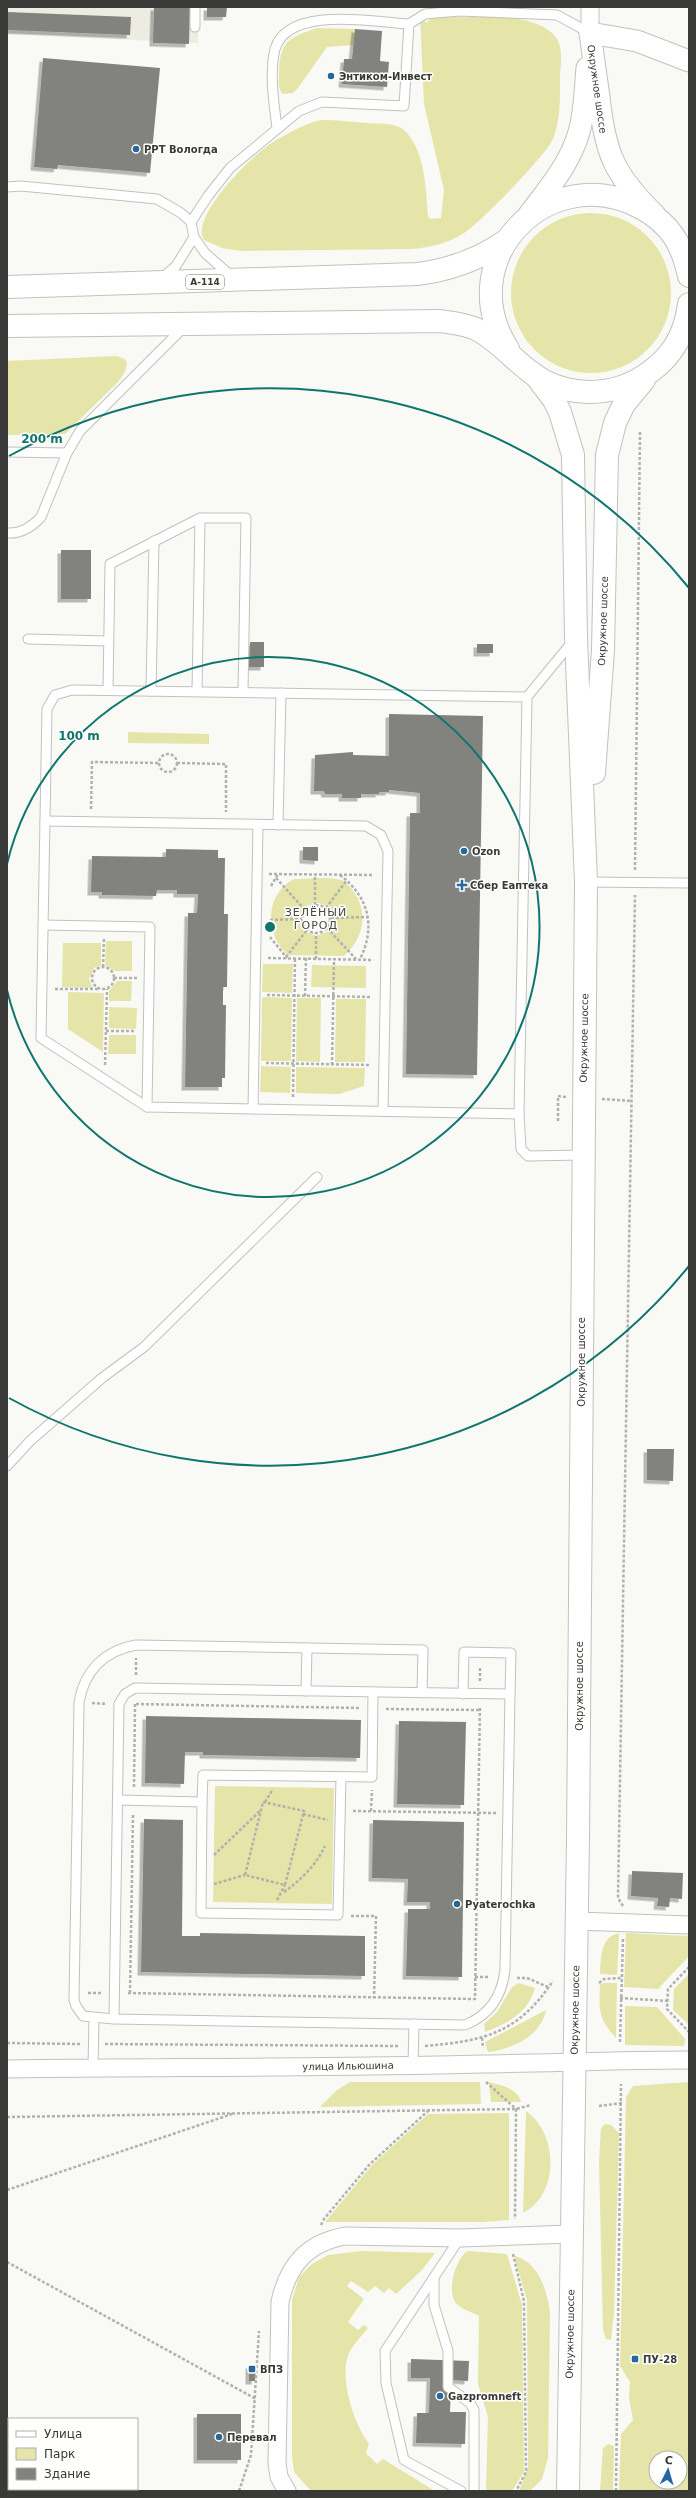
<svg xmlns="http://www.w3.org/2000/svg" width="696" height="2498" font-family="'DejaVu Sans',sans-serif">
	<defs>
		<filter id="shadow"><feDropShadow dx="-3.5" dy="3.5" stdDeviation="0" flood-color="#0004"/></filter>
	</defs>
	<rect width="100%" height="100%" fill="#f9f9f6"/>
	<polygon fill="#ecece2" points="7,7 199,7 198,43 7,34"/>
	<g fill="#e5e5aa" fill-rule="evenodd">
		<path d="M420 15 426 23 431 18 443 17C475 18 528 11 552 33 564 43 561 62 560 76 560 96 561 119 553 139 546 155 480 223 464 233 447 244 431 247 412 249L241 251 222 248 204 240C189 217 253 154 273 142 286 134 303 125 317 121 329 118 355 123 368 123 380 124 397 122 406 132 425 152 426 189 428 216L430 219 441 218 444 190 424 104Z"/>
		<path d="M317 28 355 29 354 45 327 47 298 88 293 93 283 94C277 88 279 81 279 73 280 41 288 38 317 28Z"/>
		<circle cx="591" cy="293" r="80"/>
		<polygon points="116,356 125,359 127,363 125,372 118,382 65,434 7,435 7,361"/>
		<polygon points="128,732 209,734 209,744 128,743"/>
		<path d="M294 879C308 879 328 876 341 880 346 881 351 888 354 892 369 914 363 939 344 956L288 955C264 934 265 894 294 879ZM316 902 329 907 334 919 329 931 316 936 304 931 299 919 304 907Z"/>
		<polygon points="106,941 132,941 132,971 115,971 105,965"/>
		<polygon points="63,943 101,943 101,965 94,968 89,979 93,988 62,987"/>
		<polygon points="263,964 293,964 292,993 262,992"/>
		<polygon points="312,965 366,966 366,988 311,987"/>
		<polygon points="117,981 132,981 131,1001 109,1001 109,991"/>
		<polygon points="68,992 104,993 103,1052 68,1029"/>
		<polygon points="262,997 292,998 291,1061 261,1061"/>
		<polygon points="297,998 321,998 320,1062 296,1061"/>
		<polygon points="336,999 366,999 365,1062 335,1062"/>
		<polygon points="109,1007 137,1008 136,1029 109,1028"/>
		<polygon points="109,1035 136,1035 136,1054 108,1054"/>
		<polygon points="261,1066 291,1067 290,1093 260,1092"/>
		<polygon points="296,1067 365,1068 364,1086 339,1094 296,1093"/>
		<polygon points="215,1786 334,1788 332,1904 213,1902"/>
		<path d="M619 1933 617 1975 600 1974C601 1958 600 1937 619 1933Z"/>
		<polygon points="626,1933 689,1936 689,1956 658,1989 624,1987"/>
		<polygon points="689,1974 689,2025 673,2010 674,1989"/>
		<path d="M519 1983 535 1988C528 2013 508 2023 485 2032L484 2024 497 2012 512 1987Z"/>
		<path d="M603 1983H617L616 2038C598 2018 599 2011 600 1985Z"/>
		<polygon points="625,2006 657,2007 685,2039 684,2046 625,2045"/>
		<path d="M546 2010C541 2036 513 2049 488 2052L485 2042Z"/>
		<polygon points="350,2082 480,2082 481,2104 320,2107 337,2090"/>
		<path d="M489 2082C500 2085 518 2088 521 2102H491Z"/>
		<path d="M689 2082V2491H619L621 2434 633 2420 629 2398 630 2382 620 2366 626 2097 633 2086ZM656 2458H680V2482H656Z"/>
		<path d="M526 2111C558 2133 560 2194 523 2213Z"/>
		<polygon points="509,2113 509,2220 482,2222 325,2222 372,2165 428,2114"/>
		<polygon points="605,2124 611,2125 619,2133 614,2313 611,2340 606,2339 603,2330 599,2161 601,2128"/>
		<path d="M361 2251 435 2253 422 2270 396 2294 389 2288 384 2293 375 2286 368 2292 351 2281 347 2286 364 2299 348 2322 358 2330 364 2325 368 2328C361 2337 350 2347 347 2359 341 2383 354 2424 369 2444L366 2453 377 2464 383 2459 435 2491H311L294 2472 292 2456V2300L299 2277 312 2264 328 2255Z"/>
		<path d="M468 2251 507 2254 522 2305 524 2472 512 2491 486 2490 488 2417 478 2384 479 2316C472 2312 460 2309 455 2302 447 2290 456 2257 468 2251Z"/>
		<path d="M514 2256C539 2262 547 2290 550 2313L548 2458 542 2479 530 2491H519L528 2467 527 2300Z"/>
		<polygon points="608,2444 614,2446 613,2491 600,2491 603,2448"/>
	</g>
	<g fill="#82827f" filter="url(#shadow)">
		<polygon points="154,7 190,7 189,44 153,43"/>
		<polygon points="207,7 227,7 226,17 207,17"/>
		<polygon points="7,12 131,17 130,35 7,30"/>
		<polygon points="355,29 382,31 380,61 389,62 387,87 342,84 344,59 352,59"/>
		<polygon points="43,58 160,68 150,173 58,165 57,169 34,167"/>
		<rect x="61" y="550" width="30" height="49"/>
		<polygon points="250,642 264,642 264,667 249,667"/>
		<rect x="477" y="644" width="16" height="9"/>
		<polygon points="389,714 483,716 477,1075 406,1074 410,813 420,813 420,793 389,790 389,792 379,792 379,794 361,794 361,798 342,798 342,794 325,794 324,791 314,791 315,755 353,752 353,755 389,756"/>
		<polygon points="303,847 318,847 318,861 303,860"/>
		<polygon points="166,849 218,850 218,858 225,858 224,914 228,914 227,987 223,987 223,1005 226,1005 225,1078 222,1078 222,1087 185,1087 188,913 197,913 198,894 177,894 177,890 157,890 156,896 102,895 102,892 91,892 92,856 166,857"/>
		<polygon points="647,1449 674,1449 673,1481 647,1480"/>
		<polygon points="146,1716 361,1720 360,1758 203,1755 203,1752 185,1752 184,1784 145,1783"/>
		<polygon points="399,1721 466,1722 464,1805 397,1804"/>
		<polygon points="144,1819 183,1820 182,1936 200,1936 200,1933 365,1936 365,1976 141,1972"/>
		<polygon points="373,1820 464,1822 462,1977 406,1976 408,1909 430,1909 430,1902 407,1902 408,1879 372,1878"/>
		<polygon points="632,1871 683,1873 682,1899 670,1898 669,1907 657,1906 658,1898 631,1896"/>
		<polygon points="411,2359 469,2361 468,2381 451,2380 450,2412 466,2412 465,2444 416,2443 417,2413 429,2413 430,2378 411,2378"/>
		<polygon points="249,2365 256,2365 255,2381 249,2381"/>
		<rect x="197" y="2414" width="44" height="46"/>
	</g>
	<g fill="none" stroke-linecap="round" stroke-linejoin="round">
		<defs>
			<g id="service">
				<polyline points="195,27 195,7"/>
				<path d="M277 128C274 103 269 74 275 49 288 5 374 22 409 24"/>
				<polyline points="7,187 21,186 157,199 181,213 191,222 194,237 205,253 230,275"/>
				<polyline points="191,222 208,196 230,168 299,111 322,102 404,106 409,24 425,14 459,11 557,15 590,33"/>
				<polyline points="162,278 176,266 194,237"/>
				<polyline points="7,452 67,453"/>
				<path d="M7 533C21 534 32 527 41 517L67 453 80 431 184 327"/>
				<polyline points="28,639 108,641"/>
				<polyline points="573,641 527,697 519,1114 521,1149 528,1156 583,1155"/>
				<polyline points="108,690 110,564 200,518 246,518 243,692"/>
				<polyline points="151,691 154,541"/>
				<polyline points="197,691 200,518"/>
				<polyline points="45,821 366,826 381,835 388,851 383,1111"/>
				<polyline points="278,825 281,693"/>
				<polyline points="586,882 689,883"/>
				<polyline points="43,925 150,927 147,1107"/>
				<polyline points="253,1109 258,825"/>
				<polyline points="519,1114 147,1107 41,1038 47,709 55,695 72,690 527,697"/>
				<polyline points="7,1466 30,1441 102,1378 144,1347 317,1177"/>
				<polyline points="306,1691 307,1648"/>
				<polyline points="463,1694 464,1652 511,1653 510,1694"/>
				<polyline points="118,1800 202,1802 201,1913 338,1915 341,1777"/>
				<polyline points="202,1802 203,1775 372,1777 373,1692"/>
				<path d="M114 2019 119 1704 125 1694 135 1688C260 1690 385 1692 510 1694L505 1970C502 1996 490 2015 465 2025L114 2019 83 2016 76 2006 74 2000 79 1703C84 1671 104 1651 136 1645L423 1650 422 1693"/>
				<polyline points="413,2065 414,2024"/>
				<polyline points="93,2068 94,2018"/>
				<polyline points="460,2238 385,2351 386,2383 404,2460 461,2491"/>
				<polyline points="434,2278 434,2305 448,2351 448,2387 470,2403 474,2410 474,2491"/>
			</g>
			<g id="minor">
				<polyline points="590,33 590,7"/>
				<polyline points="577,1921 689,1925"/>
				<path d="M7 2069C166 2067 325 2068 483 2064 552 2063 620 2060 689 2060"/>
				<path d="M287 2491 279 2477 277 2463 280 2302C288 2265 307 2243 345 2236L460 2238 571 2234"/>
			</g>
			<g id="tertiary">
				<path d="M590 33C593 54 596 76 599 97 605 153 614 175 655 215"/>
				<polyline points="590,33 637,41 689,61"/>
				<path d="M528 216C548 189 570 164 579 132 585 112 585 88 587 68"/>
			</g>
			<g id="primary">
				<path d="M7 287 417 274C450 270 480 259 507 240"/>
				<path d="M7 326 440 321C452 323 467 324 478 330 497 340 511 357 528 370 560 397 609 399 644 376 671 359 685 336 689 304"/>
				<path d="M508 349C450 259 550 157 643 209 671 225 682 244 689 276"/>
				<polyline points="536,376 554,400 560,412 573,455 576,637 586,882 578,1839 568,2491"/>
				<polyline points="594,773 603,650 607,455 615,423 624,404 644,380"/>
			</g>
		</defs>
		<use href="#service" stroke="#c1c1be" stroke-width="11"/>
		<use href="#minor" stroke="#c1c1be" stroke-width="19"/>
		<use href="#tertiary" stroke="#c1c1be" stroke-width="23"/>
		<use href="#primary" stroke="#c1c1be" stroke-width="24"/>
		<g stroke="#b1b1ae" stroke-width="2.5" stroke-dasharray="3 2" stroke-linecap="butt">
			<circle cx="168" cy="763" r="9"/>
			<polyline points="177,763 226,764 226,812"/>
			<polyline points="91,809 92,762 160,763"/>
			<polyline points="635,870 640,430"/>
			<polyline points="269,874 374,875"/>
			<path d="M340 875C369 897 376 927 360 959"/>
			<polyline points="276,878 305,910"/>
			<polyline points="271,886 278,874"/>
			<circle cx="316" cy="919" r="14"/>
			<polyline points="315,905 315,874"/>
			<polyline points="326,908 347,880"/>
			<polyline points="331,918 368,917"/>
			<polyline points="270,920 302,919"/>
			<polyline points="327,928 356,959"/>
			<polyline points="270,937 287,958"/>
			<polyline points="286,957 307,930"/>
			<polyline points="268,958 373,960"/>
			<polyline points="316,959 316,933"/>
			<circle cx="103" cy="978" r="11"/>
			<polyline points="103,967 104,939"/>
			<polyline points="114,978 137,978"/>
			<polyline points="55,989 98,989"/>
			<polyline points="267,995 372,997"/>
			<polyline points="305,996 306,958"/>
			<polyline points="106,1031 135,1031"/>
			<polyline points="266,1063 371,1065"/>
			<polyline points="105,1065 107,989"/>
			<polyline points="332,1065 334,959"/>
			<polyline points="293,1097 295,958"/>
			<polyline points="602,1099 632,1101"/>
			<polyline points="558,1121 558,1096 566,1097"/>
			<polyline points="136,1675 136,1658"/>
			<polyline points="480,1681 480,1666"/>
			<polyline points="92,1703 107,1704"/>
			<polyline points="136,1704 361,1708"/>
			<polyline points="386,1709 480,1710"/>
			<polyline points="134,1787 135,1704"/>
			<polygon points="263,1802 304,1811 285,1885 245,1875"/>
			<polyline points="265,1802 273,1789"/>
			<polyline points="353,1811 496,1813"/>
			<polyline points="371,1811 372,1790"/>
			<polyline points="303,1814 328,1820"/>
			<polyline points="214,1855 260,1811"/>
			<polyline points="214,1884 245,1875"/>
			<path d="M284 1892C301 1880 316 1865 325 1846"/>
			<polyline points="277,1900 285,1885"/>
			<polyline points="623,1906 618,1898 635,895"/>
			<polyline points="351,1916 376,1916 374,1998"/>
			<polyline points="689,1967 668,1989 667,2009 689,2032"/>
			<polyline points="475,1977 490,1977"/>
			<polyline points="517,1978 527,1978 548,1987"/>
			<polyline points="599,1983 604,1979 621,1978"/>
			<polyline points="88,1993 103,1993"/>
			<polyline points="128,1993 475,1999 480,1706"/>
			<polyline points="130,1993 133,1814"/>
			<polyline points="620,1998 668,2001"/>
			<polyline points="482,2038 483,2048"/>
			<polyline points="620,2042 623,1939"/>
			<polyline points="7,2043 80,2044"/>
			<polyline points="105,2044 400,2046"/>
			<path d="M425 2046C485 2041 518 2033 553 1981"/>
			<polyline points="486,2082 516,2109 515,2219"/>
			<polyline points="599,2106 622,2103"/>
			<polyline points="7,2117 516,2109 531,2105"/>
			<polyline points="7,2190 232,2114"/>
			<polyline points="321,2225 324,2219 369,2165 429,2110"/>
			<polyline points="513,2254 524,2301 526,2472 516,2491"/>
			<polyline points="7,2262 256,2399"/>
			<polyline points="239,2491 251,2455 259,2331"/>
			<polyline points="616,2491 621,2084"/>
		</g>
		<use href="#service" stroke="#fff" stroke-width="9"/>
		<use href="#minor" stroke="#fff" stroke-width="17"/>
		<use href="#tertiary" stroke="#fff" stroke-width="21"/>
		<use href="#primary" stroke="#fff" stroke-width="22"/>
	</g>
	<g fill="none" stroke="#0f766e" stroke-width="2">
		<path d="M7 864A270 270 0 1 1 7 990"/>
		<path d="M689 1266A539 539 0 0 1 9 1398M9 456A539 539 0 0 1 689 588"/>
	</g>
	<g fill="#26689d" stroke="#fffffe" stroke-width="1.5">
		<circle cx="331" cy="76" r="4"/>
		<circle cx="136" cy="149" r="4"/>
		<circle cx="464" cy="851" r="4"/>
		<path d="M460 879h4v4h4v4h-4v4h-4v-4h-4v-4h4z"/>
		<circle cx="457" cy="1904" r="4"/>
		<rect x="631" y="2355" width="8" height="8" rx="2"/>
		<rect x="248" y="2365" width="8" height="8" rx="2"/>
		<circle cx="440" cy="2396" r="4"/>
		<circle cx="219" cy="2437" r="4"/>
	</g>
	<g text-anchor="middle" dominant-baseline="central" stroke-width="3" stroke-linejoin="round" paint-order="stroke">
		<rect fill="#fffffe" stroke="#747473" stroke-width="1" x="186" y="275" width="38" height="14" rx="3"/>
		<g font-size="9" font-weight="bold" fill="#393937">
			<text x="205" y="282">А-114</text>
		</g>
		<g font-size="10" font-weight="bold" fill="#393937" stroke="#fffffe" text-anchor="start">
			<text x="339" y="76">Энтиком-Инвест</text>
			<text x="144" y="149">РРТ Вологда</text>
			<text x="472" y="851">Ozon</text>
			<text x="470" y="885">Сбер Еаптека</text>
			<text x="465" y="1904">Pyaterochka</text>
			<text x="643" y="2359">ПУ-28</text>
			<text x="260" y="2369">ВПЗ</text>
			<text x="448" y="2396">Gazpromneft</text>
			<text x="227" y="2437">Перевал</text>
		</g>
		<g font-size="10" fill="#393937" stroke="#fffffe">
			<text transform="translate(597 89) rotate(82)">Окружное шоссе</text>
			<text transform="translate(603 621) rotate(-88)">Окружное шоссе</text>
			<text transform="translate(584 1038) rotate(-89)">Окружное шоссе</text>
			<text transform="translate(581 1362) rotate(-90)">Окружное шоссе</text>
			<text transform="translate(579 1686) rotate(-90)">Окружное шоссе</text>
			<text transform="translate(575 2010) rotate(-89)">Окружное шоссе</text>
			<text transform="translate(348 2066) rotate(-1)">улица Ильюшина</text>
			<text transform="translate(570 2334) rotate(-89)">Окружное шоссе</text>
		</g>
		<g font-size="11" letter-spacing="1" fill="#474744" stroke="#fffffe">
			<text x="316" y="912">ЗЕЛЁНЫЙ<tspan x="316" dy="13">ГОРОД</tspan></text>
		</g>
	</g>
	<circle cx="270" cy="927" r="6" fill="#0f766e" stroke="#fffffe" stroke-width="2"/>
	<g font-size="12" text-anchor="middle" font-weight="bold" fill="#0f766e" stroke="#fffffe" stroke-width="3" stroke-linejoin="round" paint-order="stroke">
		<text x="42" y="443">200 m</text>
		<text x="79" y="740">100 m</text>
	</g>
	<rect width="696" height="2498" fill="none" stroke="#393937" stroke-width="16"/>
	<rect x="8" y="2418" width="130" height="72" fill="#fffffe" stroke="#b0b0ae"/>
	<rect x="16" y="2431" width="20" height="6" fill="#ffffff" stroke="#b0b0ae"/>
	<text x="44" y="2438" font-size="12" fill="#393937">Улица</text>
	<rect x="16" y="2448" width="20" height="12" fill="#e5e5aa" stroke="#b0b0ae"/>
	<text x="44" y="2458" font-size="12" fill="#393937">Парк</text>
	<rect x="16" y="2468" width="20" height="12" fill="#82827f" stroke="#b0b0ae"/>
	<text x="44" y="2478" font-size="12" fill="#393937">Здание</text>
	<g transform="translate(668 2470) rotate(5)"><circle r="19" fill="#fffffe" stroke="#b0b0ae"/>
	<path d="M0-3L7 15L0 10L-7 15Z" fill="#26689d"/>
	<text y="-6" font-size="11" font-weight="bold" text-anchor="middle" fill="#393937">С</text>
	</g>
</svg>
